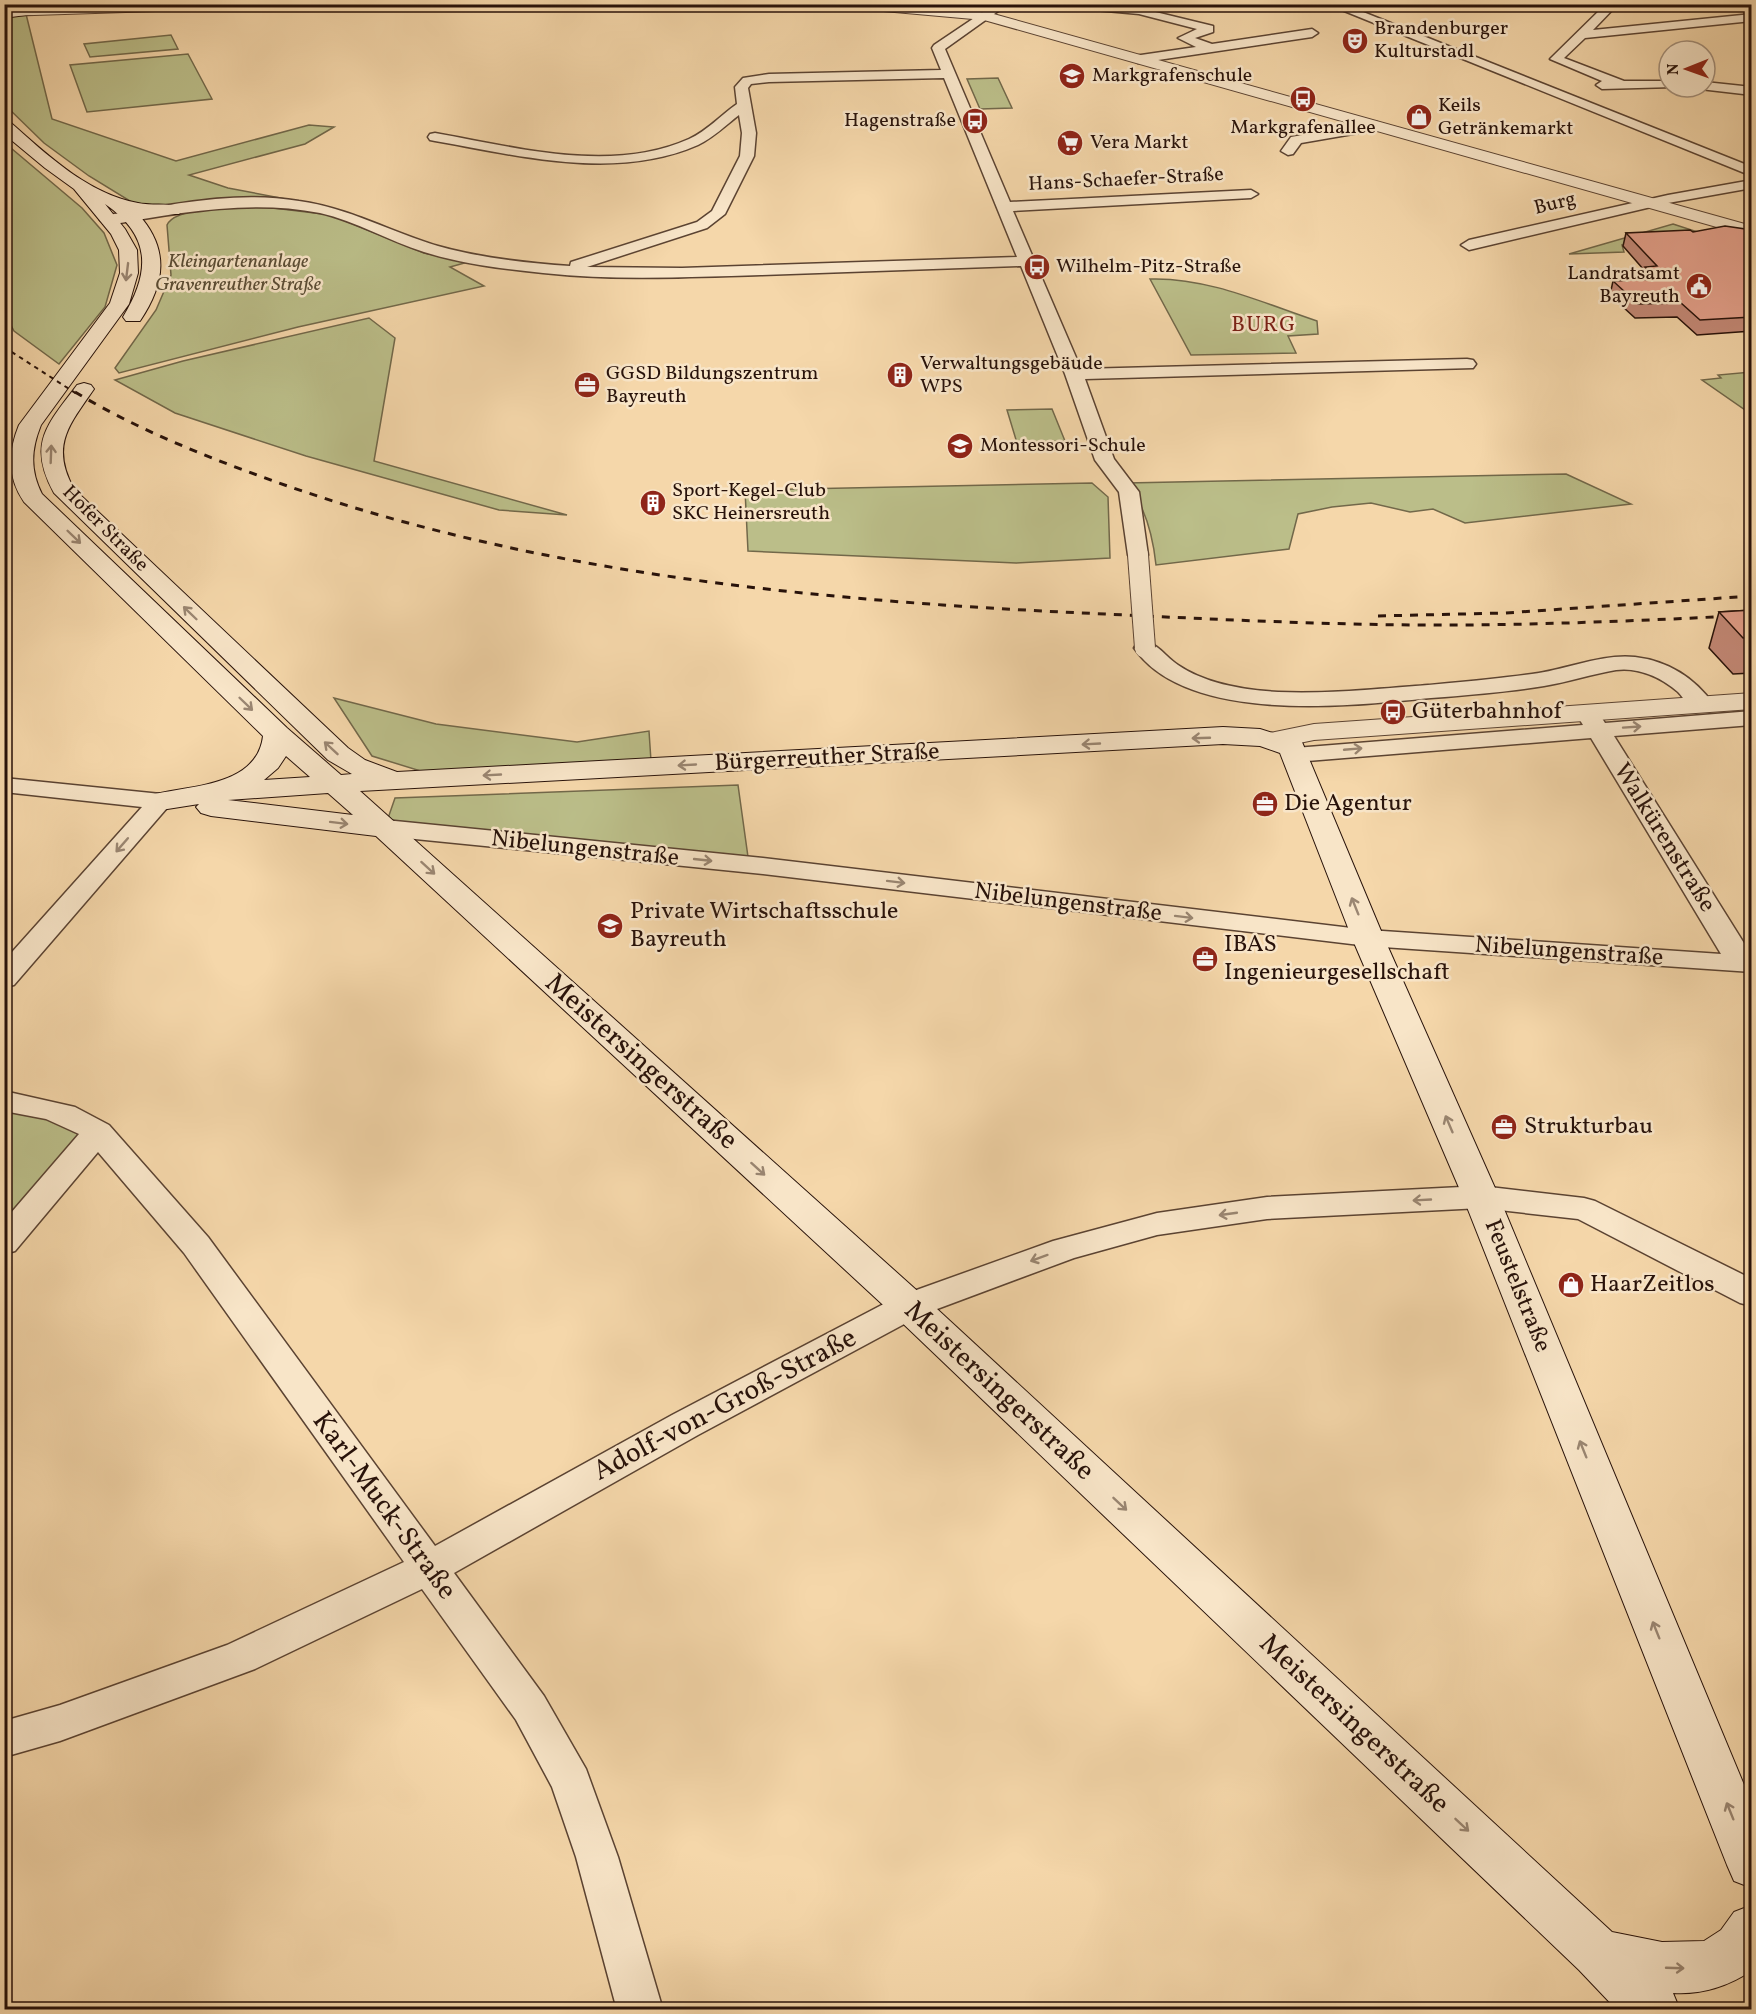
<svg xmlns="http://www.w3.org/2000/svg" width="1756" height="2014" font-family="Vollkorn,serif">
	<rect width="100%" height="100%" fill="#f5d7aa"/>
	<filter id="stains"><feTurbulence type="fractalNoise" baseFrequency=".00333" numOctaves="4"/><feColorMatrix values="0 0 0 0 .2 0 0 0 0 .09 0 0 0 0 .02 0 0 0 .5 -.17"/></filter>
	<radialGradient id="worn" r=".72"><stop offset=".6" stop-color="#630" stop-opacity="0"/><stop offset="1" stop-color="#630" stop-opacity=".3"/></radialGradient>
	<g fill="#bbbe89" stroke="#72684a" stroke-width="1.5">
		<polygon points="26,14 52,119 176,161 309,125 334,127 305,144 189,175 228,188 296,201 178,207 138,206 89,176 44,143 5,105 4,16"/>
		<polygon points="171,35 178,49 90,57 84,44"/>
		<polygon points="188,54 212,99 87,112 70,65"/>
		<polygon points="998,78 1012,108 980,109 967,79"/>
		<polygon points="5,143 82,208 104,233 117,265 105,307 59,364 14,331 5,314"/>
		<path d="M265 207 331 215 424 253 468 262 450 267 484 286 298 327 119 373 115 368 156 310 171 275 167 225C176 205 245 207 265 207Z"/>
		<polygon points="1673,224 1704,234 1684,243 1622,245 1624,252 1569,254"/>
		<path d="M1150 279C1207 277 1263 303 1317 321L1318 334 1288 336 1296 353 1191 355Z"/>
		<polygon points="369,318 395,338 374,461 567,515 499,510 306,456 175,413 115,380 183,361"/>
		<polygon points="1751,372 1751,414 1702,380 1721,378 1718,375"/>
		<polygon points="1052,409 1065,441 1017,443 1007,410"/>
		<path d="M1566 474 1631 504 1465 523 1433 509 1410 512 1371 503 1332 507 1298 514 1289 549 1156 565C1153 536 1145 506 1127 483Z"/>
		<polygon points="1092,483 1108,497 1110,558 1016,563 748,551 745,490"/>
		<polygon points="334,698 436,724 577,742 649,731 651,761 427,773 372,756"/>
		<polygon points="738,785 748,857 386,824 395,798"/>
		<polygon points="5,1101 97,1132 5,1243"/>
	</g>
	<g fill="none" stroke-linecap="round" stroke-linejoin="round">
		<defs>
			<g id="minor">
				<path d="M995 4H1008L945 49 1010 202 1251 190 1258 194 1251 198 1013 211 1081 369 1467 359 1473 360 1476 364 1473 368 1085 379 1114 459 1139 492 1148 555 1145 559 1138 561 1131 559 1128 555 1119 492 1095 460 1065 374 1021 266C934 269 848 272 761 275 688 277 616 281 543 273 503 269 462 264 424 252 389 241 356 221 320 213 250 199 178 213 108 225L100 220 108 215C170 205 236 190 299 201 349 208 391 232 438 246 481 258 526 263 570 266L571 262 697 222 712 211 740 156 742 133 739 115C726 125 713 138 698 145 616 181 520 156 435 141L430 140 428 137 430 134 435 133C515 147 611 174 689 139 707 131 721 115 737 104L735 87 743 78 769 74 941 70 932 48 934 45ZM944 78 1017 257 682 268 587 267 707 228 725 214 754 156 756 133 748 88 751 84 769 82Z"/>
				<polygon points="1057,4 1139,8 1213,26 1213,32 1195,38 1212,44 1312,29 1318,33 1312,37 1138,63 1132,59 1134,56 1196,47 1178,38 1197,29 1139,14 1062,7"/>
				<polygon points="1327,4 1343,4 1752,167 1752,176"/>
				<polygon points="1606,4 1618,4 1593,30 1752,14 1752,21 1585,38 1564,58 1624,81 1669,81 1669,87 1674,87 1602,89 1596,85 1602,81 1550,59"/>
				<polygon points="1705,82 1752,87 1752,95 1700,89 1699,87 1705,87"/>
				<polygon points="1377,122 1384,126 1382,129 1301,143 1293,154 1288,155 1281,151 1291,137"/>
				<polygon points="1752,180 1752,188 1668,203 1469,250 1461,245 1469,240 1668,195"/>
				<path d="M1145 641C1159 645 1166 657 1178 665 1206 684 1244 690 1278 692 1328 694 1378 689 1428 685 1462 682 1497 679 1532 674 1564 670 1604 653 1635 657 1668 661 1695 678 1714 705L1710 710C1704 711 1698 713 1693 709 1687 705 1683 697 1678 692 1661 677 1638 667 1616 670 1592 674 1568 682 1544 686 1507 692 1469 695 1431 698 1351 706 1187 725 1134 648L1137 643Z"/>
				<polygon points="1590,710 1598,712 1605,723 1752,711 1752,725 1614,736 1752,956 1752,972 1368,946 763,874 385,836 376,833 372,828 376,823 385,820 763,858 1368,930 1721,954 1591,738 1295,762 1286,760 1283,755 1286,750 1295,748 1583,725 1578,717 1582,712"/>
				<polygon points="4,778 161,794 170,796 173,801 14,985 4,987 4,961 142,807 4,792"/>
				<polygon points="4,1091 75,1107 109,1125 208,1237 435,1546 672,1415 897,1297 1053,1241 1157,1213 1267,1197 1481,1186 1584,1198 1595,1201 1752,1279 1752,1306 1740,1303 1578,1219 1481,1208 1267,1219 1157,1235 1074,1258 921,1315 698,1435 454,1573 544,1696 586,1769 618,1857 663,2010 617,2010 576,1857 552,1787 516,1720 422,1589 255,1669 60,1741 4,1757 4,1721 60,1705 227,1645 404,1562 184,1253 98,1152 15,1251 4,1254 4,1221 79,1134 46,1119 4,1111"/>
			</g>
			<g id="tertiary">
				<polygon points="111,4 253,4 247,8 4,16 4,8"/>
				<polygon points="844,4 900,4 990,13 1752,226 1752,237 984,20 850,8"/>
				<polygon points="1752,693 1752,709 1314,740 1275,748 1265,746 1261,740 1265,734 1314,724"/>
			</g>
			<g id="secondary">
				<polygon points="28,7 33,8 35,11 33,14 4,18 4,10"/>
				<path d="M4 120 10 122C46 154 88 194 138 203 151 206 166 203 179 206L182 210 179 214H138C170 249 165 284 140 321H126L123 317C151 271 151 236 105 204L125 229 137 250 138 273 129 304 41 425C31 450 30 470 42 494L287 728 341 775 352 774 328 760 54 493C27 444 47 425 77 385L84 383 91 385 94 389C69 425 50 446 74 489L348 748 365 760 397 772 1223 727 1260 729 1302 742 1384 938 1499 1197 1752 1804V1888L1734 1881 1727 1865 1463 1197 1352 938 1280 753 1260 746 1223 744 360 791 923 1296 1612 1932 1662 1942 1704 1941 1721 1930 1734 1912 1752 1905V1970C1730 1986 1701 1995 1673 1993L1680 2010H1617L1579 1970 895 1316 376 836 211 816 201 813 196 807 199 804 161 810 151 807 147 801 151 795C190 785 257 787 263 736L24 502C7 477 8 452 19 425L110 303 120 273 119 250 111 234 74 189 45 168 4 134ZM286 756 310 777 264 780 278 768ZM328 793 353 815 228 800Z"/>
			</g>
		</defs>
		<use href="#minor" stroke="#5b4332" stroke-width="3"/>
		<use href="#tertiary" stroke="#5b4332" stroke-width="2"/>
		<use href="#secondary" stroke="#28120a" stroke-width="2"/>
		<use href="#minor" fill="#f8e5c8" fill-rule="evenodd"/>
		<use href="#tertiary" fill="#f8e5c8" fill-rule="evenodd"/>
		<use href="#secondary" fill="#f8e5c8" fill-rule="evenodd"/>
		<polyline stroke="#28120a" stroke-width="2" stroke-dasharray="4.5 4.5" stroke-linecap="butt" points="4,347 77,394"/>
		<g stroke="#28120a" stroke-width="3" stroke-dasharray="8 8" stroke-linecap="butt">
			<path d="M75 392C138 430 209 458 279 483 537 574 810 600 1082 613 1211 619 1340 626 1468 625 1563 624 1658 620 1752 615"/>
			<polyline points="1378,616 1505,613 1752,596"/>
		</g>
		<defs>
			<polyline id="minor-bridge" points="1138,555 1145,648"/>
		</defs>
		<use href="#minor-bridge" stroke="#5b4332" stroke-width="22" stroke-linecap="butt"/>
		<use href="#minor-bridge" stroke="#f8e5c8" stroke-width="20"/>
	</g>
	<g fill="#c58a78" stroke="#28120a" stroke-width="1.5">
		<polygon points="1752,230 1752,331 1697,335 1677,317 1635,318 1610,295 1613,281 1642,280 1644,270 1623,246 1626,233 1693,232"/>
		<polygon points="1752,610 1752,673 1733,674 1709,648 1719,612"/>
	</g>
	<g fill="#e5a18c" stroke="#28120a" stroke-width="1.5">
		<polygon points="1725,226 1752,230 1752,256 1748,258 1752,260 1752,317 1700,320 1681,303 1638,304 1613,281 1657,279 1645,267 1657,266 1626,233 1690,230 1693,232"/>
		<polygon points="1752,610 1752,637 1743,638 1719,612"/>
	</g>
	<defs><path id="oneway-shaft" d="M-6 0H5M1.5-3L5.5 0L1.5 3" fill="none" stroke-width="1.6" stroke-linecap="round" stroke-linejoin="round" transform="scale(1.5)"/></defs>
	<g stroke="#9a8672">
		<use href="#oneway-shaft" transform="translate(127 272) rotate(97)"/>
		<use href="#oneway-shaft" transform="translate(51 454) rotate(-88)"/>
		<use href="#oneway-shaft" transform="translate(74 537) rotate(44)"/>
		<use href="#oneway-shaft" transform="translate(190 613) rotate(-136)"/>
		<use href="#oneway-shaft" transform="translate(246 704) rotate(44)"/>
		<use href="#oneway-shaft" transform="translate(1632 727) rotate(-4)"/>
		<use href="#oneway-shaft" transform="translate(1201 738) rotate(178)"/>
		<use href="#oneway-shaft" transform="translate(1091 744) rotate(177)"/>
		<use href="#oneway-shaft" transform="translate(331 748) rotate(-137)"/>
		<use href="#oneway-shaft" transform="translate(1353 749) rotate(-5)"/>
		<use href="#oneway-shaft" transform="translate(687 765) rotate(177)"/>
		<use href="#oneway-shaft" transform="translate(492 775) rotate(177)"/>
		<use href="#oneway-shaft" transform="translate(339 823) rotate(7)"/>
		<use href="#oneway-shaft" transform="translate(122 845) rotate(131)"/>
		<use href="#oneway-shaft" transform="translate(703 860) rotate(6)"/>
		<use href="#oneway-shaft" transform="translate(428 868) rotate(42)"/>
		<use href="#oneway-shaft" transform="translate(896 882) rotate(7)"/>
		<use href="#oneway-shaft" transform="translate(1355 906) rotate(-112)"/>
		<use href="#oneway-shaft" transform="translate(1184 917) rotate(7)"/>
		<use href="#oneway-shaft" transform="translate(1449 1124) rotate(-113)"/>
		<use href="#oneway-shaft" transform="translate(758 1169) rotate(42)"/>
		<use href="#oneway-shaft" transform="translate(1422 1200) rotate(177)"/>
		<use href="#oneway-shaft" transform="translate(1228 1214) rotate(172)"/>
		<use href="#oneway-shaft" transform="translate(1039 1258) rotate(160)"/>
		<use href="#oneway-shaft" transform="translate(1583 1449) rotate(-112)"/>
		<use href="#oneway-shaft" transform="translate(1120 1504) rotate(43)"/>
		<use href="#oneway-shaft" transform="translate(1656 1630) rotate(-112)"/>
		<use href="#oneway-shaft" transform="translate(1730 1811) rotate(-112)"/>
		<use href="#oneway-shaft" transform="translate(1462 1825) rotate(43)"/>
		<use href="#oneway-shaft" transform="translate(1675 1968) rotate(2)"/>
	</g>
	<defs>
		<symbol id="theatre-disc" viewBox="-11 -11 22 22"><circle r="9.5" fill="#8f2418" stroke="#f8e5c8"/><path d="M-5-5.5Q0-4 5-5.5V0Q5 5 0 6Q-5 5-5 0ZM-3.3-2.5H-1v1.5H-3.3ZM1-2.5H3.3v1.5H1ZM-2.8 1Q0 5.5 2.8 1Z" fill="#fff"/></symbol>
		<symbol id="school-disc" viewBox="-11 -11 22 22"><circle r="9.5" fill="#8f2418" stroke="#f8e5c8"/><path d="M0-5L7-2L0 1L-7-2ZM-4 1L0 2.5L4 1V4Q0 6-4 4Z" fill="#fff"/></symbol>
		<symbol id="bus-disc" viewBox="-11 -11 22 22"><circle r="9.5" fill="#8f2418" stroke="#f8e5c8"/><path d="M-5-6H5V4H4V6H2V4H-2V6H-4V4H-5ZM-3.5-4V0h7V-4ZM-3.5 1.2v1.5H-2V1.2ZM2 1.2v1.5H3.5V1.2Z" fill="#fff"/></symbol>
		<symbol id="shop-disc" viewBox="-11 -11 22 22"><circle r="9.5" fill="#8f2418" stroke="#f8e5c8"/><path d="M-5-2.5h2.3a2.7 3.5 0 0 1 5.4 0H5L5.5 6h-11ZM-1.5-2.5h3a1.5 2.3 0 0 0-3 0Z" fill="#fff"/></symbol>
		<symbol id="supermarket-disc" viewBox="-11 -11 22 22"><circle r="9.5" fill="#8f2418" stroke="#f8e5c8"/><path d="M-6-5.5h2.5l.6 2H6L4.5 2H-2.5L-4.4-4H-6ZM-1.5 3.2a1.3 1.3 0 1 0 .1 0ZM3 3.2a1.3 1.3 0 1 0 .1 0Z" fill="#fff"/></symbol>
		<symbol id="civic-disc" viewBox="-11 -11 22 22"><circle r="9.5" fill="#8f2418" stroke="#f8e5c8"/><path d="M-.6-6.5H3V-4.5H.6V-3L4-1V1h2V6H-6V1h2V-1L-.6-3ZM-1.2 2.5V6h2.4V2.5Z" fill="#fff"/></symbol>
		<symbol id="building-disc" viewBox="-11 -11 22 22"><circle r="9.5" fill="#8f2418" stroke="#f8e5c8"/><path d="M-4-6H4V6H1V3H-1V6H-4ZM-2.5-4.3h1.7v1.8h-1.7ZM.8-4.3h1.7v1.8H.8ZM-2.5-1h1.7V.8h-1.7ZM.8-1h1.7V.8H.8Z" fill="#fff"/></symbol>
		<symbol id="office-disc" viewBox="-11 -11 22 22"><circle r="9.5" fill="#8f2418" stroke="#f8e5c8"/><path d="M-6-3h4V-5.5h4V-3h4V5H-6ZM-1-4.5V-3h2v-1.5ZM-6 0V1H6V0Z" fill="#fff"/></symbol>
	</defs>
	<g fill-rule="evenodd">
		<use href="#theatre-disc" x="1340" y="26" width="30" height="30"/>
		<use href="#school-disc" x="1057" y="61" width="30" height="30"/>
		<use href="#bus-disc" x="1288" y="84" width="30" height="30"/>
		<use href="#shop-disc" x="1404" y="102" width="30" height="30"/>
		<use href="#bus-disc" x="960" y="106" width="30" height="30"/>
		<use href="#supermarket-disc" x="1055" y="128" width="30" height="30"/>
		<use href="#bus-disc" x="1022" y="252" width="30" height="30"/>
		<use href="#civic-disc" x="1684" y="271" width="30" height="30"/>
		<use href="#building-disc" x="885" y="360" width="30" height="30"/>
		<use href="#office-disc" x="572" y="370" width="30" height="30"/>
		<use href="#school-disc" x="945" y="431" width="30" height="30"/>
		<use href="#building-disc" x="638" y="488" width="30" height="30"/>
		<use href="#bus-disc" x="1378" y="697" width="30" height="30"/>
		<use href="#office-disc" x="1250" y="789" width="30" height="30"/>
		<use href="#school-disc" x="595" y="911" width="30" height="30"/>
		<use href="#office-disc" x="1190" y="944" width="30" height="30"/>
		<use href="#office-disc" x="1489" y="1112" width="30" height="30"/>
		<use href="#shop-disc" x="1556" y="1270" width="30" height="30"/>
	</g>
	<g text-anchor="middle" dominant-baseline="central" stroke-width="5" stroke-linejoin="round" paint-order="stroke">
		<g font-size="20" fill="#28120a" stroke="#f8e5c8" text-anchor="start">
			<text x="1374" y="29">Brandenburger<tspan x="1374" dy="23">Kulturstadl</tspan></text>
			<text x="1092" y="76">Markgrafenschule</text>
			<text x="1438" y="106">Keils<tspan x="1438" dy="23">Getränkemarkt</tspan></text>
			<text x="956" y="121" text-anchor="end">Hagenstraße</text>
			<text x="1303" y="128" text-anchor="middle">Markgrafenallee</text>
			<text x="1090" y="143">Vera Markt</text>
			<text x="1056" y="267">Wilhelm-Pitz-Straße</text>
			<text x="1680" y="274" text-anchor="end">Landratsamt<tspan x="1680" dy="23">Bayreuth</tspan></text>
			<text x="920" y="364">Verwaltungsgebäude<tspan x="920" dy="23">WPS</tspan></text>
			<text x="606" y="374">GGSD Bildungszentrum<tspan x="606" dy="23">Bayreuth</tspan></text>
			<text x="980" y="446">Montessori-Schule</text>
			<text x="672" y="491">Sport-Kegel-Club<tspan x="672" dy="23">SKC Heinersreuth</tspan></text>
		</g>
		<g font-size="20" fill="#28120a" stroke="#f8e5c8">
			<text transform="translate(1126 180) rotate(-3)">Hans-Schaefer-Straße</text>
			<text transform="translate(1555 204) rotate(-14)">Burg</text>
			<text transform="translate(105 529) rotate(45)">Hofer Straße</text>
		</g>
		<g font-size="20" font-style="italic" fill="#5b4e36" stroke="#f8e5c8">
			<text x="238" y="262">Kleingartenanlage<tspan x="238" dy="23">Gravenreuther Straße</tspan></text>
		</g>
		<g font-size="22" letter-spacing="1.5" fill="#7a1f14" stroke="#f8e5c8">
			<text x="1264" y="325">BURG</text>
		</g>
		<g font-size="24" fill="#28120a" stroke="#f8e5c8" text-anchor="start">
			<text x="1412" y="712">Güterbahnhof</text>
			<text x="1284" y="804">Die Agentur</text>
			<text x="630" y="912">Private Wirtschaftsschule<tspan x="630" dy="28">Bayreuth</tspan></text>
			<text x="1224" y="945">IBAS<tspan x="1224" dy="28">Ingenieurgesellschaft</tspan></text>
			<text x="1524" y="1127">Strukturbau</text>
			<text x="1590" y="1285">HaarZeitlos</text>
		</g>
		<g font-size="24" fill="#28120a" stroke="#f8e5c8">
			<text transform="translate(827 758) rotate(-3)">Bürgerreuther Straße</text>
			<text transform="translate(1664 838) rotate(58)">Walkürenstraße</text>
			<text transform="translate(585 849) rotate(6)">Nibelungenstraße</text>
			<text transform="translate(1068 903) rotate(7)">Nibelungenstraße</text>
			<text transform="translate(1569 952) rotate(4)">Nibelungenstraße</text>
			<text transform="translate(1517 1286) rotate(68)">Feustelstraße</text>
		</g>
		<g font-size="28" fill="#28120a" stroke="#f8e5c8">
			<text transform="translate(641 1062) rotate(42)">Meistersingerstraße</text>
			<text transform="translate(999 1391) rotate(43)">Meistersingerstraße</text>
			<text transform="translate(725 1405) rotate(-28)">Adolf-von-Groß-Straße</text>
			<text transform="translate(384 1506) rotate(54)">Karl-Muck-Straße</text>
			<text transform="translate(1354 1724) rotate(43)">Meistersingerstraße</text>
		</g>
	</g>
	<rect width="1756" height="2014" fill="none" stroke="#f5d7aa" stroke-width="24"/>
	<rect x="6" y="6" width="1744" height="2002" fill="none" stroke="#28120a" stroke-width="3"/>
	<rect x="12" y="12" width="1732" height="1990" fill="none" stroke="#28120a" stroke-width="1.5"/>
	<g transform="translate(1687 69) rotate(269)"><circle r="28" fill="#f8e5c8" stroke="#a5917c" stroke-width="1.5"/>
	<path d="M0-4.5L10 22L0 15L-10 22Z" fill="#8f2418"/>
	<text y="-9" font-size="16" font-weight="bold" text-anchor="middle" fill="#28120a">N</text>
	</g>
	<rect width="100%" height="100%" filter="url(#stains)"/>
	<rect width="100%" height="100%" fill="url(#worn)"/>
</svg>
